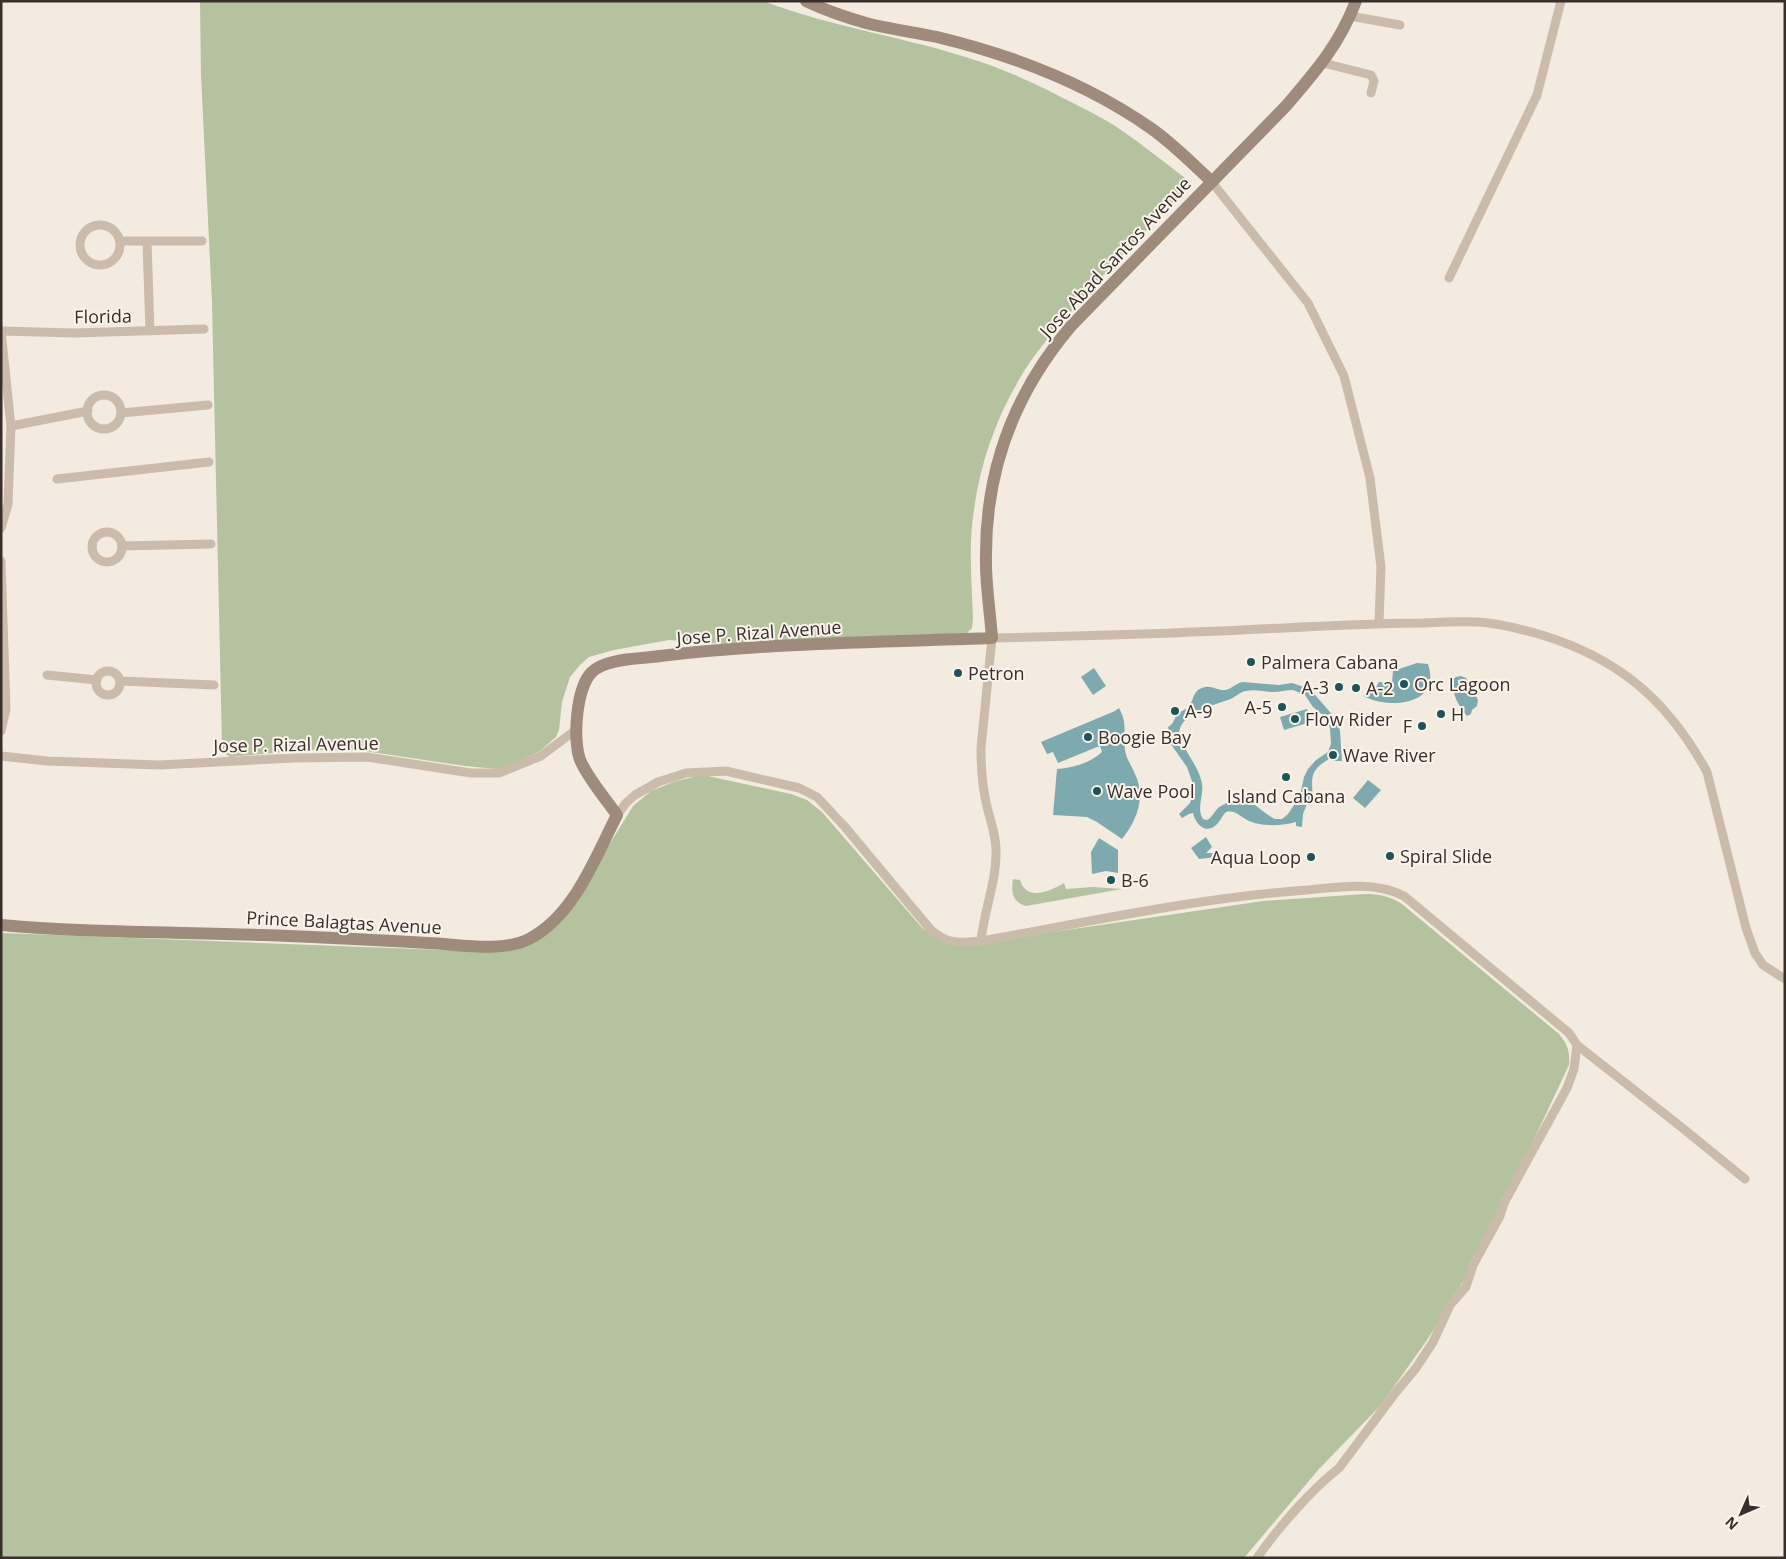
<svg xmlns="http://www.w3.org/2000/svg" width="1786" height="1559" font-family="'Open Sans',sans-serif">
	<rect width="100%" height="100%" fill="#f3ebdf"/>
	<g fill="#b4c29f">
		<path d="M200 1H763C834 28 907 37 978 61 1012 72 1044 88 1075 104 1090 112 1107 120 1121 130 1143 145 1164 162 1185 178L1188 183 1182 193C1144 233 1104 272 1068 315 1051 335 1033 355 1020 378 996 418 980 464 974 510 968 546 972 583 973 620L972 628 967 633 738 645 669 640 614 650 589 657 580 665 570 677 562 702 559 730 556 737 540 751 508 766 497 769 465 766 358 750H305L230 757 224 753 222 745 212 302 201 75Z"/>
		<path d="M703 775 791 794 807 800 822 812 923 929 942 940 972 944 1263 901 1365 894C1379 894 1389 896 1402 904L1559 1034C1568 1045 1570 1052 1569 1065L1479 1256 1427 1340 1381 1405 1319 1469 1244 1558H1V933L496 952 564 918 633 806 651 791 676 781Z"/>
		<path d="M1013 879 1020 880C1026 902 1051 891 1064 883L1066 889 1093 887 1122 889 1026 906C1012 902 1011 891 1013 879Z"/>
	</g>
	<g fill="#7eaaaf" fill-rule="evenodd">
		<path d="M1417 663 1428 664C1442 705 1390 710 1363 696L1375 689 1379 682 1392 683 1393 671Z"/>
		<polygon points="1094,668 1106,686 1093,695 1081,677"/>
		<path d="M1461 676 1466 678 1478 700 1477 706 1472 710 1471 714 1467 716C1457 704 1453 695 1452 680L1456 677Z"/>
		<path d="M1243 682 1279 685 1292 683 1310 689 1336 719 1340 731 1342 761H1332L1331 757C1327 761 1322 763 1318 767 1307 778 1316 791 1310 805L1307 804 1303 814 1302 827 1296 826V822C1283 826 1260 827 1247 820 1239 816 1236 810 1226 812 1222 816 1220 822 1216 825 1205 835 1195 823 1193 813L1189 814 1182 818 1179 814 1190 803 1192 797 1193 784 1187 767 1170 743 1168 727C1174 724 1173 720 1177 715 1180 711 1186 710 1189 706 1194 699 1193 691 1202 688 1211 684 1217 691 1225 690 1232 689 1236 683 1243 682ZM1293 690 1305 695 1313 707 1325 717 1330 728 1331 744 1328 752 1316 760 1308 769 1304 777 1300 796 1288 814 1282 819H1275C1255 809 1248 789 1221 806 1215 809 1213 817 1207 820L1203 819C1196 808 1204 796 1202 784 1200 769 1185 751 1179 737 1177 714 1211 706 1228 700 1235 698 1239 692 1246 691 1255 689 1264 692 1273 692 1280 692 1286 690 1293 690Z"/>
		<path d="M1119 708C1128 724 1123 733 1125 750 1126 759 1132 766 1135 774 1146 797 1137 821 1122 839L1097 822 1087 817 1053 815 1057 769C1073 768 1090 763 1102 752L1100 746 1097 747 1058 763 1053 752 1047 754 1041 742 1115 711Z"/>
		<polygon points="1307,709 1311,722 1284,730 1280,717"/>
		<polygon points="1368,780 1381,790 1365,808 1353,798"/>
		<polygon points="1206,837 1212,847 1206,853 1215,853 1217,857 1199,859 1191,848"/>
		<polygon points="1099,838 1118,850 1118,873 1106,871 1092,874 1091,852"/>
	</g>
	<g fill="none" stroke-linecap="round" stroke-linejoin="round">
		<g stroke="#cbbbab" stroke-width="9">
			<polyline points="1350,16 1400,25"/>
			<polyline points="1323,63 1371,75 1374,81 1371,93"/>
			<polyline points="1211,181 1308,303 1344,376 1370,478 1381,567 1379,623"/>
			<circle cx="100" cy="245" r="20"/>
			<polyline points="120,241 202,241"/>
			<polyline points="147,242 150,331"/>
			<polyline points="1449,278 1537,95 1561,1"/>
			<polyline points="1,331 74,333 204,329"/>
			<circle cx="104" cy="412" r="17"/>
			<polyline points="121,413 208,405"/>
			<polyline points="11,426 88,411"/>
			<polyline points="57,479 209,462"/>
			<polyline points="1,528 8,504 11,426 1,331"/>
			<circle cx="107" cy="547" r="15"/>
			<polyline points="122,546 211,544"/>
			<polyline points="1,561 6,709 1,731"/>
			<circle cx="108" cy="683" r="12"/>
			<polyline points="47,675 97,680"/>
			<polyline points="120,681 214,685"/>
			<polyline points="1,756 47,761 159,765 294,758 367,757 471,773 499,773 541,756 577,729"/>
			<path d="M617 815 626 803 635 795 658 782 686 773 726 771 799 788 817 797 845 827 930 929C948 945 959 943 981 941 1089 922 1197 898 1307 890 1339 887 1374 881 1404 896L1569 1033 1577 1045 1574 1069 1567 1088 1504 1203 1500 1216 1473 1265 1466 1287 1450 1305 1433 1342 1416 1368 1396 1392 1339 1468C1310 1491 1278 1528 1257 1558"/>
			<path d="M981 941C984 910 997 880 996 850 996 833 989 818 986 802 982 784 981 766 981 748L992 638C1081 636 1171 634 1260 629 1314 627 1369 623 1423 623 1441 622 1459 621 1477 622 1499 623 1521 629 1542 635 1620 659 1668 701 1707 772L1746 928 1755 953 1763 965 1785 979"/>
			<polyline points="1577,1045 1680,1126 1745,1179"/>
		</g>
		<g stroke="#9f8b7c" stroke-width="12">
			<path d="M806 1C825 10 845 17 866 23 889 29 913 32 937 37 1012 55 1088 84 1152 129 1173 144 1192 163 1211 181"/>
			<path d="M1 925C88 933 175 932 262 935 317 937 373 940 428 943 458 944 501 953 529 939 574 916 595 858 617 815 605 798 590 781 581 762 572 743 576 687 592 672 606 658 641 659 660 656 770 643 881 642 992 638 990 610 985 582 986 554 986 468 1016 391 1071 326L1286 106C1316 71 1339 45 1356 1"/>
		</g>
	</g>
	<g fill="#20525a" stroke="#faf4ec" stroke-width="2">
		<circle cx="1251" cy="662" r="5"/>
		<circle cx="958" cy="673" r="5"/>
		<circle cx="1404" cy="684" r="5"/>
		<circle cx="1339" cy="687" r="5"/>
		<circle cx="1356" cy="688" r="5"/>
		<circle cx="1282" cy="707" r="5"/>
		<circle cx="1175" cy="711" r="5"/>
		<circle cx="1441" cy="714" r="5"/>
		<circle cx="1295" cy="719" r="5"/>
		<circle cx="1422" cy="726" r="5"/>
		<circle cx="1088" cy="737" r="5"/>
		<circle cx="1333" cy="755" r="5"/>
		<circle cx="1286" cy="777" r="5"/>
		<circle cx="1097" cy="791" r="5"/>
		<circle cx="1390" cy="856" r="5"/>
		<circle cx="1311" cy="857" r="5"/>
		<circle cx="1111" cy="880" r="5"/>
	</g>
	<g text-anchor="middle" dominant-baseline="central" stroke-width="4" stroke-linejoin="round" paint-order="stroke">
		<g font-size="18" fill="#392f2a" stroke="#faf4ec">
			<text transform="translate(1115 257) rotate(-47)">Jose Abad Santos Avenue</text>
			<text transform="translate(103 316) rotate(-1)">Florida</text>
			<text transform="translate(759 632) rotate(-4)">Jose P. Rizal Avenue</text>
			<text transform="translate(296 744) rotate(-1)">Jose P. Rizal Avenue</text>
			<text transform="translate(344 922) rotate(3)">Prince Balagtas Avenue</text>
		</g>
		<g font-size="18" fill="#392f2a" stroke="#faf4ec" text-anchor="start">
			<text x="1261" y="662">Palmera Cabana</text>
			<text x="968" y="673">Petron</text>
			<text x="1414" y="684">Orc Lagoon</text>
			<text x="1329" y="687" text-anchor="end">A-3</text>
			<text x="1366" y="688">A-2</text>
			<text x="1272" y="707" text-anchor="end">A-5</text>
			<text x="1185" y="711">A-9</text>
			<text x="1451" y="714">H</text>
			<text x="1305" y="719">Flow Rider</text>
			<text x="1412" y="726" text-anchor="end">F</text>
			<text x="1098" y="737">Boogie Bay</text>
			<text x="1343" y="755">Wave River</text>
			<text x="1107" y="791">Wave Pool</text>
			<text x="1286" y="796" text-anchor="middle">Island Cabana</text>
			<text x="1400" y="856">Spiral Slide</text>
			<text x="1301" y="857" text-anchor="end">Aqua Loop</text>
			<text x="1121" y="880">B-6</text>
		</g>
	</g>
	<rect width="1786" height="1559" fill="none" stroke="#392f2a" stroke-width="5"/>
	<g transform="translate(1741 1514) rotate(225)" stroke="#faf4ec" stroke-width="4" paint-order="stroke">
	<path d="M0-4L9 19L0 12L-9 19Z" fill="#392f2a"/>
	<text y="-8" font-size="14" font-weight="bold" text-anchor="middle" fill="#392f2a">N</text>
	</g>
</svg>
